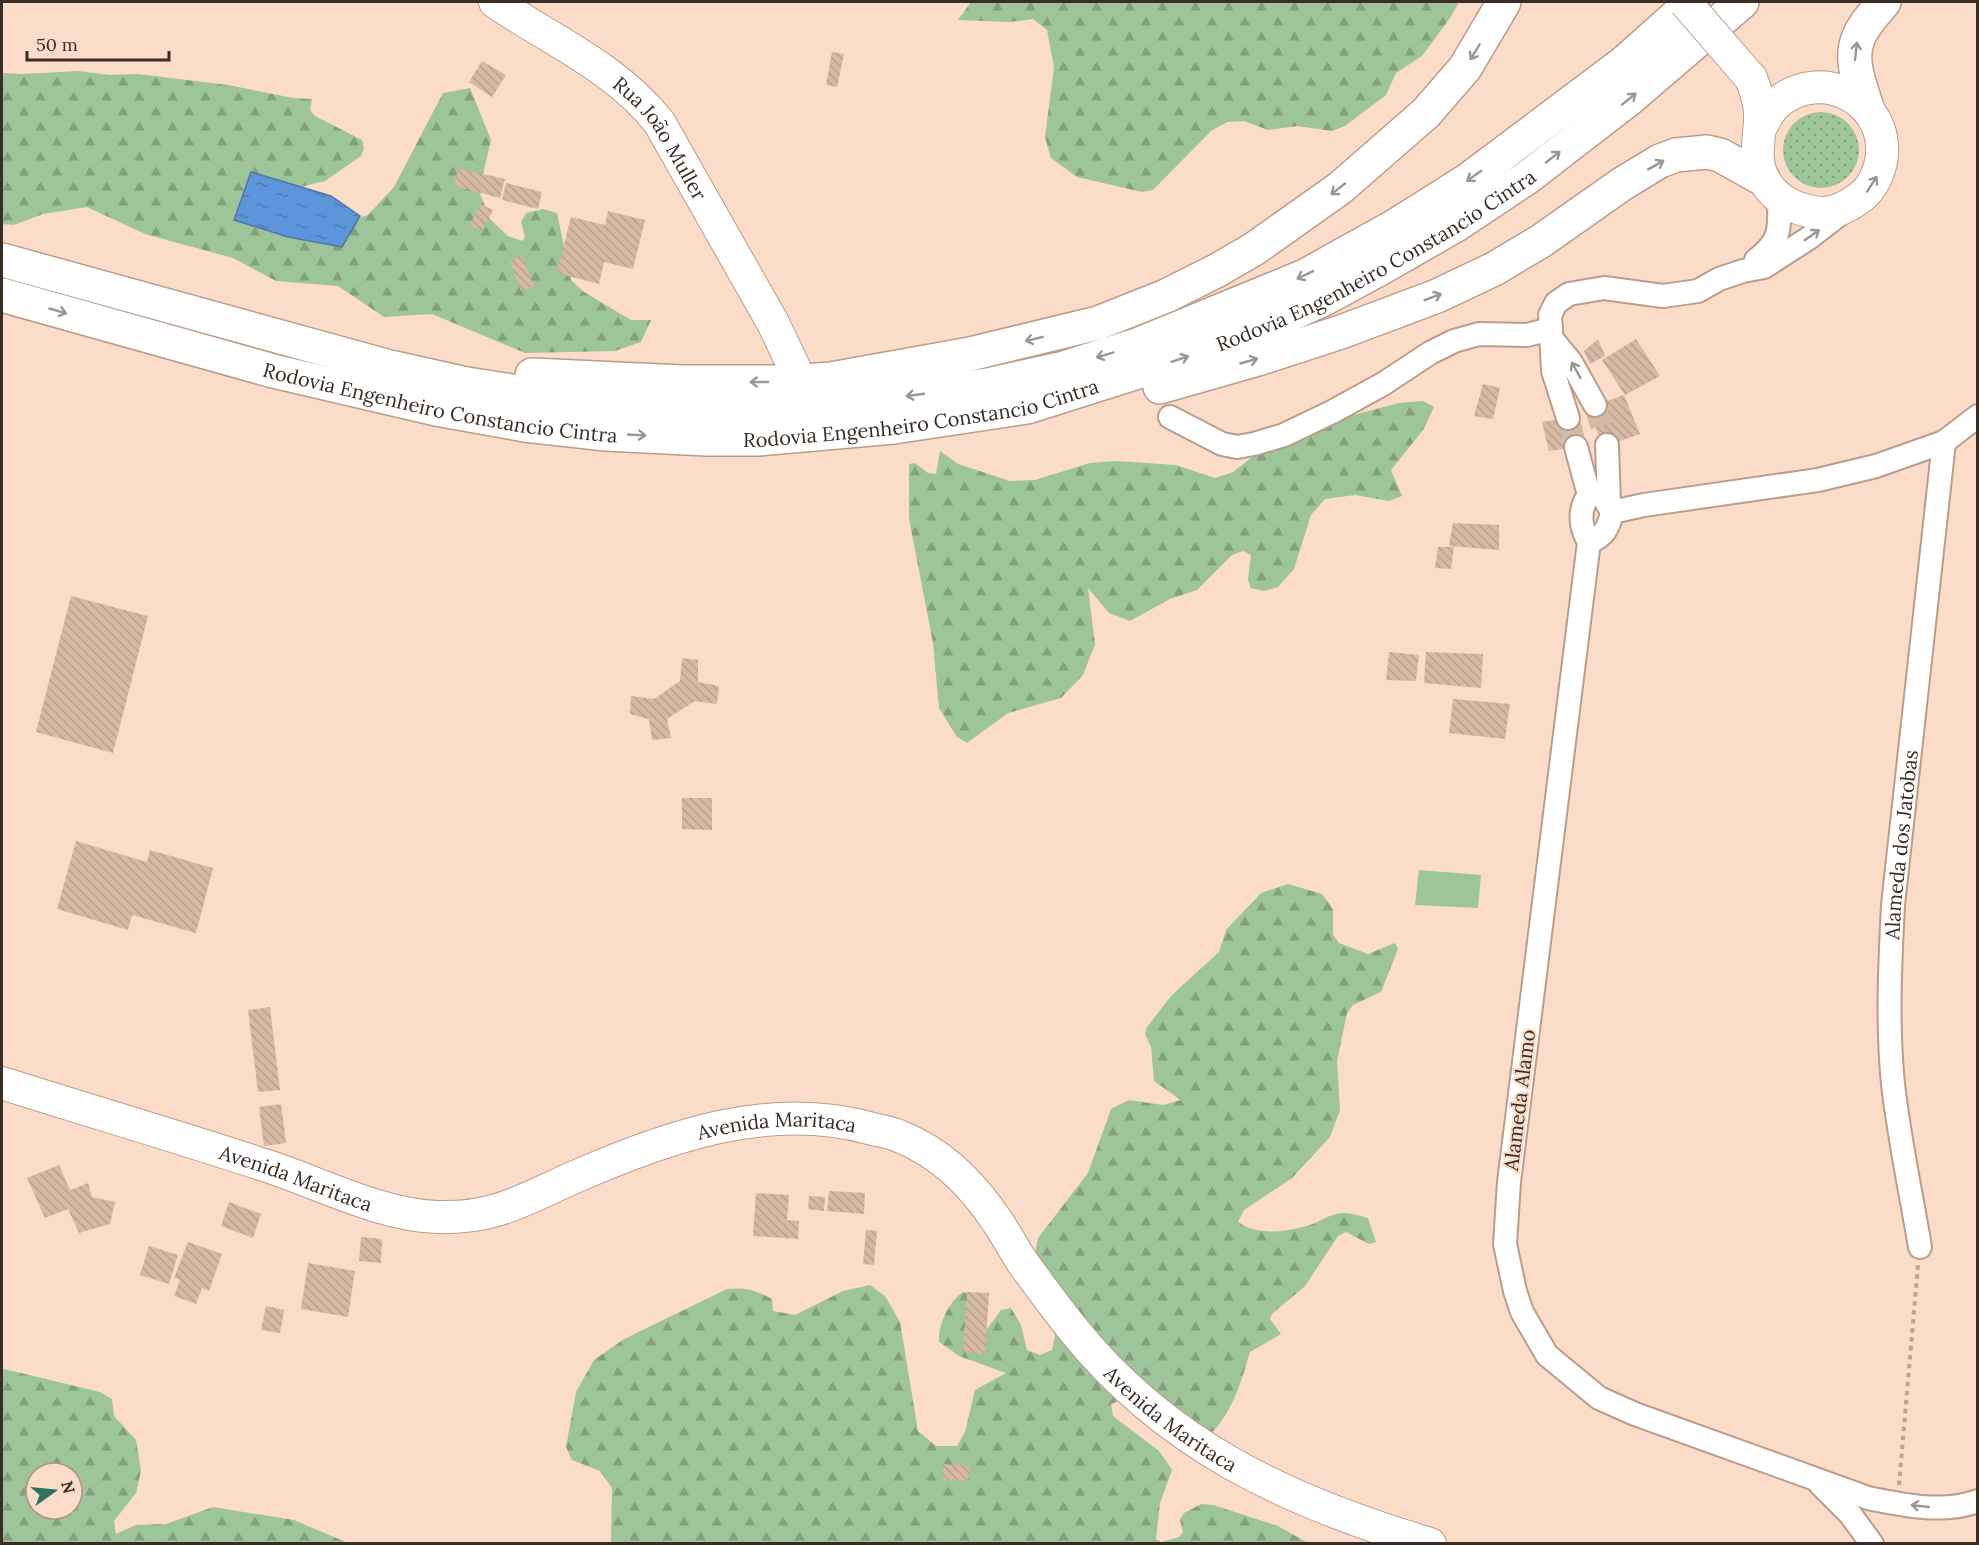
<svg xmlns="http://www.w3.org/2000/svg" width="1979" height="1545" font-family="Lora,serif">
	<defs>
		<pattern id="grass-dots" width="8" height="8" patternUnits="userSpaceOnUse" patternTransform="scale(1.5)"><rect width="8" height="8" fill="#9ec499"/><path d="M2 2h.1M6 6h.1" fill="none" stroke="#82a07d" stroke-width="1.8" stroke-linecap="round"/></pattern>
		<pattern id="forest-firs" width="22" height="20" patternUnits="userSpaceOnUse" patternTransform="scale(1.5)"><rect width="22" height="20" fill="#9ec499"/><path d="M5 1l3.5 6h-7zM16 11l3.5 6h-7z" fill="#82a07d"/></pattern>
		<pattern id="water-ripples" width="26" height="14" patternUnits="userSpaceOnUse" patternTransform="scale(1.5)"><rect width="26" height="14" fill="#5d95db"/><path d="M2 4q2-2 4 0t4 0M15 11q2-2 4 0t4 0" fill="none" stroke="#4e7ab1"/></pattern>
		<pattern id="building-back-hatch" width="6" height="6" patternUnits="userSpaceOnUse" patternTransform="scale(1.5)"><rect width="6" height="6" fill="#d6b9a5"/><path d="M-1 5l2 2M0 0l6 6M5-1l2 2" fill="none" stroke="#b89f8e"/></pattern>
	</defs>
	<rect width="100%" height="100%" fill="#fbdcc8"/>
	<circle fill="url(#grass-dots)" cx="1821" cy="150" r="38"/>
	<g fill="url(#forest-firs)" fill-rule="evenodd">
		<polygon points="971,2 1459,2 1450,18 1422,56 1396,73 1386,95 1345,126 1332,131 1297,126 1268,130 1244,121 1227,122 1211,131 1153,190 1142,192 1077,177 1051,158 1045,137 1054,67 1047,30 1033,19 1009,22 958,20"/>
		<polygon points="79,71 109,75 138,74 228,85 293,98 312,99 310,110 315,116 362,140 364,148 361,156 325,181 267,195 347,221 368,215 394,187 443,93 470,88 491,140 479,191 490,219 508,236 522,241 525,237 521,222 526,213 543,209 557,213 571,280 584,292 631,320 651,320 641,342 615,351 525,353 432,314 384,317 338,286 276,281 233,258 145,234 87,207 43,214 14,225 2,224 2,73 21,74"/>
		<polygon points="1423,401 1434,407 1423,430 1391,470 1402,496 1389,501 1355,495 1325,499 1311,515 1294,569 1278,587 1264,591 1251,588 1248,580 1251,555 1243,551 1232,555 1197,590 1170,599 1130,621 1109,613 1088,588 1095,644 1083,675 1061,698 1008,713 967,743 957,737 939,708 933,643 909,519 909,464 915,463 928,473 936,474 940,451 958,464 1010,481 1035,480 1090,463 1115,461 1176,465 1215,478 1233,472 1269,444 1304,428 1399,403"/>
		<path d="M1288 884 1322 894 1333 909V935L1339 943 1368 954 1395 943 1398 949 1381 992 1353 1005 1347 1013 1337 1061 1340 1110 1330 1137 1292 1178 1244 1210 1238 1222C1257 1236 1288 1232 1310 1225 1319 1222 1327 1216 1336 1214 1347 1211 1357 1215 1368 1218L1376 1242 1369 1244 1346 1232 1338 1236 1305 1286 1272 1314 1270 1319 1281 1334 1250 1352C1241 1382 1233 1411 1210 1435L1124 1399 1111 1404 1113 1416 1159 1451 1172 1470 1160 1503 1156 1539 1161 1542 1179 1537 1183 1532 1180 1520 1184 1513 1201 1504 1213 1505 1278 1526 1308 1543H611L612 1488 600 1471 572 1460 566 1447 576 1392 594 1360 624 1339 727 1289C746 1287 755 1290 772 1299L773 1311 795 1315 843 1291 870 1285 885 1296 900 1322 918 1431 936 1446H957L965 1432 975 1390 1006 1373 959 1356 939 1342C938 1325 949 1301 963 1292L969 1294 980 1332 988 1328 1001 1310 1011 1308 1021 1325 1027 1350 1040 1355 1052 1350 1055 1336 1032 1269 1038 1238 1088 1173 1111 1109 1129 1100 1163 1105 1181 1100 1154 1081 1151 1046 1145 1034 1147 1027 1172 995 1219 952 1226 930 1261 893Z"/>
		<path d="M4 1369 100 1392 112 1399 114 1416 136 1440 141 1471 136 1493 114 1521 116 1534 136 1525 166 1524 213 1507 294 1520 348 1543H2V1370ZM36 1473H72V1509H36Z"/>
	</g>
	<polygon fill="#9ec499" points="1419,870 1481,875 1478,908 1415,905"/>
	<polygon fill="url(#water-ripples)" stroke="#5276a4" stroke-width="1.5" points="251,172 331,196 360,216 342,247 288,237 234,220"/>
	<g fill="url(#building-back-hatch)">
		<polygon points="832,52 844,54 837,87 826,85"/>
		<polygon points="482,61 506,75 492,97 469,82"/>
		<polygon points="458,168 505,179 500,198 454,186"/>
		<polygon points="506,183 542,192 538,209 502,200"/>
		<polygon points="480,204 493,210 482,231 470,225"/>
		<polygon points="608,211 645,220 633,269 604,262 599,284 557,273 571,217 605,225"/>
		<polygon points="522,256 534,286 521,291 510,261"/>
		<polygon points="1598,339 1605,356 1590,364 1584,351"/>
		<polygon points="1636,339 1660,376 1625,395 1602,360"/>
		<polygon points="1483,384 1500,388 1493,419 1474,416"/>
		<polygon points="1624,395 1640,434 1603,447 1600,442 1590,407"/>
		<polygon points="1575,417 1583,446 1549,451 1542,422"/>
		<polygon points="1453,523 1499,525 1499,550 1449,546"/>
		<polygon points="1438,547 1454,547 1451,569 1435,568"/>
		<polygon points="71,596 148,616 113,753 36,732"/>
		<polygon points="1389,652 1419,655 1416,681 1386,680"/>
		<polygon points="1426,652 1483,654 1481,688 1424,683"/>
		<polygon points="682,658 698,660 698,682 719,686 717,704 695,701 667,719 671,738 652,740 649,719 630,714 631,696 654,699 680,681"/>
		<polygon points="1453,699 1510,704 1505,739 1449,733"/>
		<polygon points="682,798 712,798 712,830 682,829"/>
		<polygon points="76,841 147,862 150,850 213,868 196,933 132,915 128,930 57,909"/>
		<polygon points="270,1007 280,1090 258,1092 248,1010"/>
		<polygon points="281,1104 286,1143 264,1146 259,1107"/>
		<polygon points="59,1165 70,1190 88,1183 92,1197 115,1202 110,1224 79,1233 68,1209 45,1218 27,1178"/>
		<polygon points="829,1191 865,1193 864,1214 827,1211"/>
		<polygon points="756,1193 789,1195 787,1220 799,1221 798,1239 753,1236"/>
		<polygon points="809,1196 825,1197 824,1211 808,1209"/>
		<polygon points="229,1202 261,1214 253,1238 221,1226"/>
		<polygon points="866,1230 877,1231 874,1265 863,1264"/>
		<polygon points="361,1237 382,1239 381,1263 359,1261"/>
		<polygon points="188,1242 222,1254 209,1291 202,1288 196,1304 174,1296 180,1280 174,1278"/>
		<polygon points="149,1246 178,1255 169,1284 140,1275"/>
		<polygon points="308,1263 355,1271 348,1317 301,1309"/>
		<polygon points="967,1292 989,1293 985,1354 963,1352"/>
		<polygon points="266,1306 284,1310 280,1333 261,1330"/>
		<polygon points="944,1464 969,1466 968,1481 943,1480"/>
	</g>
	<g fill="none" stroke-linecap="round" stroke-linejoin="round">
		<g stroke="#d4b9a7" stroke-width="22" stroke-dasharray="22 11" stroke-linecap="butt">
			<polyline points="1595,405 1607,445"/>
			<polyline points="1568,418 1576,447"/>
		</g>
		<defs>
			<g id="street">
				<path d="M1756 260C1781 241 1780 229 1779 199"/>
				<polyline points="1552,339 1571,362 1595,405"/>
				<polyline points="1170,417 1222,444 1237,447 1254,444 1284,435 1332,412 1383,384 1430,353 1454,341 1479,334 1527,335 1551,329"/>
				<polyline points="1568,418 1553,371 1550,315 1556,303 1569,294 1604,288 1663,296 1698,291 1719,279 1743,271 1764,267 1809,238 1844,211"/>
				<polyline points="1607,445 1609,504"/>
				<path d="M1576 447 1589 495C1578 510 1580 527 1589 542L1509 1182 1505 1244 1515 1291 1522 1312 1547 1355 1599 1398 1635 1414 1868 1498C1903 1505 1943 1514 1978 1501"/>
				<polyline points="1612,512 1644,505 1818,480 1876,466 1944,442 1978,416"/>
				<path d="M1589 542C1604 537 1609 527 1612 512L1605 500"/>
				<path id="s1" d="M1920 1247C1911 1193 1899 1138 1893 1084 1887 1024 1890 964 1893 905L1944 442"/>
				<polyline points="1820,1484 1850,1514 1872,1544"/>
			</g>
			<g id="secondary">
				<path id="s2" d="M495 2C551 40 615 67 659 122L773 323 794 367 791 382"/>
				<path d="M1751 78C1755 89 1760 101 1760 113 1761 135 1752 159 1764 180 1777 202 1796 210 1820 213 1835 214 1850 205 1861 197 1872 188 1878 175 1881 162 1892 101 1821 64 1776 104 1769 110 1765 120 1761 127"/>
				<path id="s3" d="M2 1083C90 1111 179 1137 267 1166 320 1183 382 1216 438 1217 497 1219 526 1198 577 1176 669 1136 769 1101 869 1128 879 1131 891 1132 901 1137 941 1153 973 1185 997 1221 1007 1235 1014 1250 1023 1263 1039 1285 1055 1307 1072 1328 1166 1446 1289 1502 1430 1544"/>
			</g>
			<g id="highway">
				<path d="M1867 108C1861 87 1850 63 1857 42 1861 27 1875 13 1884 2"/>
				<polyline points="2,260 386,366 467,384 549,397 643,407 722,409 904,396 987,385 1064,368 1137,345 1305,276 1395,226 1468,180 1625,62 1692,2"/>
				<path id="s4" d="M2 295 273 371 436 409 525 425 606 434 706 439H759L894 427 1027 407 1185 357 1271 323 1324 299 1383 267 1456 225 1528 177 1629 99 1742 2"/>
				<polyline points="532,375 682,382 791,382 831,379 970,354 1098,323 1166,296 1216,271 1254,249 1340,188 1426,113 1465,68 1504,2"/>
				<polyline points="1160,387 1258,359 1341,332 1437,296 1494,269 1541,241 1622,184 1660,161 1676,155 1707,152 1720,155 1763,179"/>
			</g>
		</defs>
		<use href="#street" stroke="#ba9d8a" stroke-width="26"/>
		<use href="#secondary" stroke="#ba9d8a" stroke-width="34"/>
		<use href="#highway" stroke="#ba9d8a" stroke-width="36"/>
		<polyline stroke="#bca393" stroke-width="4" stroke-dasharray="4.5 4.5" stroke-linecap="butt" points="1899,1485 1918,1265"/>
		<use href="#street" stroke="#fff" stroke-width="22"/>
		<use href="#secondary" stroke="#fff" stroke-width="32"/>
		<use href="#highway" stroke="#fff" stroke-width="33"/>
		<defs>
			<polyline id="secondary-bridge" points="1685,2 1749,76"/>
		</defs>
		<use href="#secondary-bridge" stroke="#ba9d8a" stroke-width="34" stroke-linecap="butt"/>
		<use href="#secondary-bridge" stroke="#fff" stroke-width="32"/>
	</g>
	<defs><path id="oneway-shaft" d="M-6 0H5M1.5-3L5.5 0L1.5 3" fill="none" stroke-width="1.6" stroke-linecap="round" stroke-linejoin="round" transform="scale(1.5)"/></defs>
	<g stroke="#9c9692">
		<use href="#oneway-shaft" transform="translate(1856 51) rotate(-84)"/>
		<use href="#oneway-shaft" transform="translate(1475 52) rotate(121)"/>
		<use href="#oneway-shaft" transform="translate(1629 99) rotate(-39)"/>
		<use href="#oneway-shaft" transform="translate(1553 157) rotate(-38)"/>
		<use href="#oneway-shaft" transform="translate(1656 165) rotate(-29)"/>
		<use href="#oneway-shaft" transform="translate(1474 176) rotate(145)"/>
		<use href="#oneway-shaft" transform="translate(1872 184) rotate(-57)"/>
		<use href="#oneway-shaft" transform="translate(1338 189) rotate(142)"/>
		<use href="#oneway-shaft" transform="translate(1812 235) rotate(-35)"/>
		<use href="#oneway-shaft" transform="translate(1305 275) rotate(154)"/>
		<use href="#oneway-shaft" transform="translate(1433 297) rotate(-21)"/>
		<use href="#oneway-shaft" transform="translate(58 311) rotate(16)"/>
		<use href="#oneway-shaft" transform="translate(1034 339) rotate(166)"/>
		<use href="#oneway-shaft" transform="translate(1105 355) rotate(163)"/>
		<use href="#oneway-shaft" transform="translate(1180 359) rotate(-18)"/>
		<use href="#oneway-shaft" transform="translate(1249 361) rotate(-16)"/>
		<use href="#oneway-shaft" transform="translate(1576 370) rotate(-119)"/>
		<use href="#oneway-shaft" transform="translate(759 382) rotate(180)"/>
		<use href="#oneway-shaft" transform="translate(915 395) rotate(172)"/>
		<use href="#oneway-shaft" transform="translate(637 435) rotate(3)"/>
		<use href="#oneway-shaft" transform="translate(1920 1506) rotate(-174)"/>
	</g>
	<g text-anchor="middle" dominant-baseline="central" stroke-width="4.5" stroke-linejoin="round" paint-order="stroke">
		<g font-size="20" fill="#392d25" stroke="#fbdcc8">
			<text stroke="none"><textPath href="#s2" startOffset="218">Rua João Muller</textPath></text>
			<text stroke="none"><textPath href="#s4" startOffset="1424">Rodovia Engenheiro Constancio Cintra</textPath></text>
			<text stroke="none"><textPath href="#s4" startOffset="452">Rodovia Engenheiro Constancio Cintra</textPath></text>
			<text stroke="none"><textPath href="#s4" startOffset="938">Rodovia Engenheiro Constancio Cintra</textPath></text>
			<text stroke="none"><textPath href="#s1" startOffset="405">Alameda dos Jatobas</textPath></text>
			<text transform="translate(1519 1100) rotate(-83)">Alameda Alamo</text>
			<text stroke="none"><textPath href="#s3" startOffset="812">Avenida Maritaca</textPath></text>
			<text stroke="none"><textPath href="#s3" startOffset="309">Avenida Maritaca</textPath></text>
			<text stroke="none"><textPath href="#s3" startOffset="1334">Avenida Maritaca</textPath></text>
		</g>
	</g>
	<rect width="1979" height="1545" fill="none" stroke="#392d25" stroke-width="6"/>
	<g transform="translate(54 1491) rotate(75)"><circle r="28" fill="#fbdcc8" stroke="#ad9687" stroke-width="1.5"/>
	<path d="M0-4.5L10 22L0 15L-10 22Z" fill="#2e7264"/>
	<text y="-9" font-size="16" font-weight="bold" text-anchor="middle" fill="#392d25">N</text>
	</g>
	<path d="M27 51v9h142v-9" fill="none" stroke="#392d25" stroke-width="3"/>
	<text x="36" y="51" font-size="18" fill="#392d25" stroke="#fbdcc8" stroke-width="4.5" paint-order="stroke">50 m</text>
</svg>
